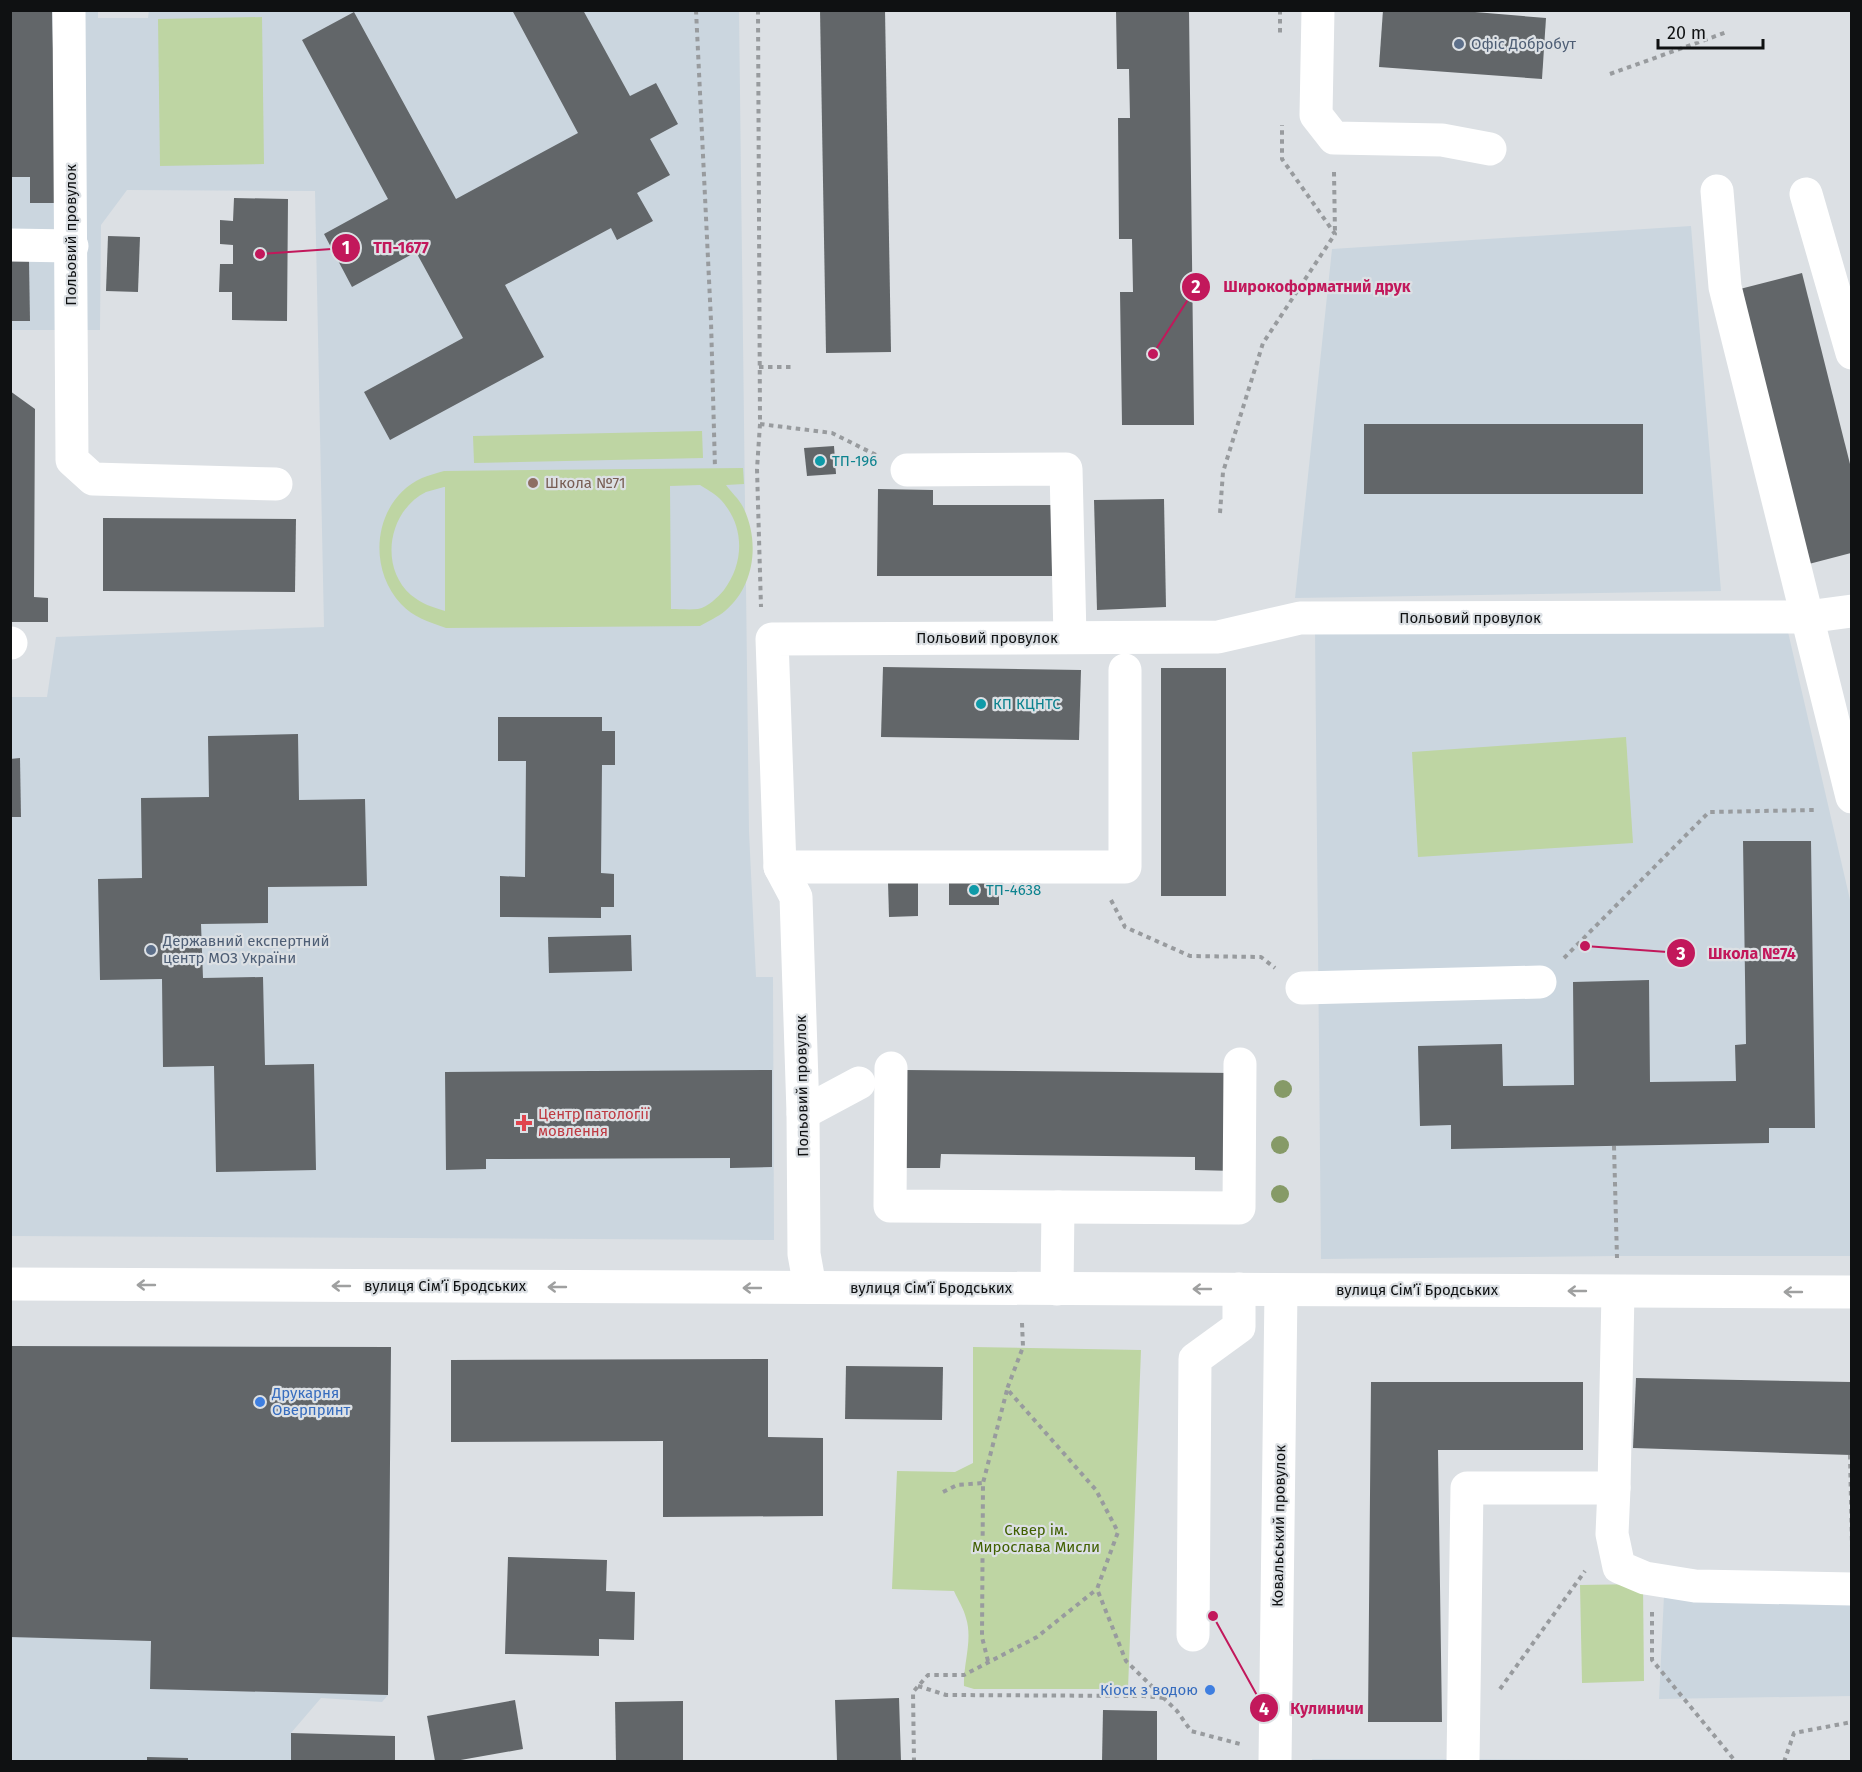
<svg xmlns="http://www.w3.org/2000/svg" width="1862" height="1772" font-family="'Fira Sans',sans-serif">
	<rect width="100%" height="100%" fill="#dce0e4"/>
	<g fill="#cbd6df">
		<polygon points="149,10 739,11 749,832 756,977 773,977 774,1240 11,1236 11,697 47,697 56,637 324,627 315,191 127,190 101,225 100,330 11,330 10,11 98,11 98,18 148,18"/>
		<polygon points="1691,226 1721,591 1295,598 1332,249"/>
		<polygon points="1315,631 1788,632 1851,904 1851,1256 1617,1256 1321,1259"/>
		<polygon points="11,1346 391,1347 388,1695 382,1702 321,1698 291,1733 291,1761 11,1762"/>
		<polygon points="1851,1573 1851,1696 1659,1699 1665,1574"/>
		<polygon points="1312,1759 1462,1759 1784,1761 1313,1762"/>
	</g>
	<g fill="#bed5a3" fill-rule="evenodd">
		<polygon points="262,17 264,164 160,166 158,19"/>
		<polygon points="702,431 703,458 474,463 473,436"/>
		<path d="M743 468 744 484 726 485C731 492 739 499 743 507 760 541 755 586 725 611 718 617 708 621 700 626L446 628C429 622 413 617 401 604 366 567 374 500 422 478 429 475 437 473 444 471ZM700 485C706 489 714 493 719 498 745 524 745 562 724 590 718 597 708 607 698 609 690 610 679 609 671 609L670 486ZM444 487H445V611C432 607 422 604 411 595 379 567 388 511 426 492 432 490 438 489 444 487Z"/>
		<polygon points="1626,737 1633,843 1418,857 1412,752"/>
		<path d="M973 1347 1141 1350 1128 1689H974L964 1686C963 1664 973 1640 966 1618 964 1609 958 1600 954 1591L892 1589 897 1471 955 1472 973 1463Z"/>
		<polygon points="1643,1584 1644,1681 1582,1683 1580,1585"/>
	</g>
	<g fill="#626669">
		<polygon points="10,10 52,10 57,203 30,203 30,177 10,177"/>
		<polygon points="512,10 583,10 630,96 656,83 678,124 650,139 670,175 637,193 653,221 617,240 611,228 505,285 544,357 390,440 364,392 463,338 416,252 352,287 324,234 388,199 302,40 354,12 456,199 578,133"/>
		<polygon points="820,10 885,10 891,352 826,353"/>
		<polygon points="1116,10 1189,10 1194,425 1122,425 1120,292 1133,292 1132,239 1119,239 1118,118 1130,118 1129,69 1117,69"/>
		<polygon points="1383,10 1451,10 1546,18 1542,79 1379,67"/>
		<polygon points="234,198 288,199 287,321 232,320 232,292 219,292 220,264 233,264 233,245 220,244 220,220 233,221"/>
		<polygon points="108,236 140,237 138,292 106,291"/>
		<polygon points="10,261 29,261 30,321 10,321"/>
		<polygon points="1802,273 1851,468 1851,553 1805,565 1736,290"/>
		<polygon points="10,391 35,409 34,597 48,598 48,622 10,622"/>
		<rect x="1364" y="424" width="279" height="70"/>
		<polygon points="834,446 836,474 807,476 804,448"/>
		<polygon points="878,489 933,490 933,505 1060,505 1059,576 877,576"/>
		<polygon points="1164,499 1166,607 1097,610 1094,500"/>
		<polygon points="103,518 296,519 295,592 103,591"/>
		<polygon points="883,667 1081,670 1079,740 881,737"/>
		<rect x="1161" y="668" width="65" height="228"/>
		<polygon points="498,717 602,717 602,731 615,731 615,765 602,765 601,873 614,874 614,907 601,907 601,918 500,917 500,876 525,877 526,761 498,761"/>
		<polygon points="298,734 299,800 365,799 367,886 268,887 268,923 201,924 203,978 263,977 265,1065 314,1064 316,1170 216,1172 214,1066 163,1067 162,979 100,980 98,879 142,878 141,798 209,797 208,736"/>
		<polygon points="20,758 21,817 10,817 10,759"/>
		<polygon points="1743,841 1811,841 1815,1128 1769,1128 1769,1143 1451,1149 1451,1125 1420,1126 1418,1046 1502,1044 1503,1086 1574,1085 1573,982 1649,980 1650,1082 1736,1081 1735,1045 1746,1044"/>
		<rect x="949" y="875" width="50" height="30"/>
		<polygon points="888,882 918,882 918,916 889,917"/>
		<polygon points="631,935 632,971 549,973 548,937"/>
		<polygon points="772,1070 772,1167 730,1168 730,1158 486,1159 486,1169 446,1170 445,1072"/>
		<polygon points="905,1070 1236,1073 1235,1171 1195,1170 1195,1157 941,1154 940,1168 904,1168"/>
		<polygon points="10,1346 391,1347 388,1695 150,1689 151,1641 10,1637"/>
		<polygon points="768,1359 768,1437 823,1438 823,1516 663,1517 663,1441 451,1442 451,1360"/>
		<polygon points="846,1366 943,1367 942,1420 845,1419"/>
		<polygon points="1636,1378 1851,1382 1851,1455 1633,1448"/>
		<polygon points="1371,1382 1583,1382 1583,1450 1438,1450 1442,1722 1368,1722"/>
		<polygon points="508,1557 607,1560 606,1591 635,1592 634,1640 599,1639 599,1656 505,1654"/>
		<polygon points="899,1698 901,1761 837,1761 835,1700"/>
		<polygon points="515,1700 523,1749 455,1761 435,1761 427,1716"/>
		<polygon points="683,1701 683,1761 616,1761 615,1702"/>
		<polygon points="1103,1710 1157,1711 1157,1761 1102,1761"/>
		<polygon points="291,1733 395,1736 395,1761 291,1761"/>
		<polygon points="147,1757 188,1758 188,1761 147,1761"/>
	</g>
	<g fill="none" stroke-linecap="round" stroke-linejoin="round">
		<g stroke="#989b9e" stroke-width="4" stroke-dasharray="4.5 4.5" stroke-linecap="butt">
			<polyline points="696,10 711,321 715,468"/>
			<polyline points="758,10 760,424 757,469 761,607"/>
			<polyline points="1280,10 1280,34"/>
			<polyline points="1610,74 1727,32"/>
			<polyline points="1334,172 1335,233"/>
			<polyline points="759,367 795,367"/>
			<polyline points="760,424 832,433 876,455"/>
			<polyline points="1220,513 1223,472 1263,343 1335,234 1282,159 1282,125"/>
			<polyline points="1111,900 1125,927 1190,956 1261,957 1275,968"/>
			<polyline points="1564,958 1709,812 1815,810"/>
			<polyline points="1614,1146 1617,1258"/>
			<polyline points="1022,1323 1023,1347 1007,1389 1096,1490 1118,1532 1097,1589 1126,1661 1177,1711 1191,1731 1240,1744"/>
			<polyline points="1850,1455 1852,1547"/>
			<polyline points="943,1492 957,1485 983,1483"/>
			<polyline points="1652,1612 1652,1660 1736,1762"/>
			<polyline points="988,1661 982,1637 983,1483 1007,1390"/>
			<polyline points="918,1686 946,1695 1144,1696 1164,1698"/>
			<polyline points="1500,1689 1585,1571"/>
			<polyline points="914,1762 913,1692 928,1675 964,1675 1037,1637 1097,1589"/>
			<polyline points="1784,1762 1794,1733 1852,1722"/>
		</g>
		<g stroke="#fff" stroke-width="33">
			<polyline points="69,10 72,460 93,479 276,484"/>
			<polyline points="1318,10 1316,115 1334,138 1442,140 1490,149"/>
			<polyline points="1717,191 1725,287 1852,797"/>
			<polyline points="1806,194 1852,353"/>
			<polyline points="10,245 72,246"/>
			<polyline points="907,470 1066,469 1070,637"/>
			<polyline points="10,643 11,643"/>
			<polyline points="780,867 1125,867 1125,670"/>
			<polyline points="1302,988 1540,982"/>
			<polyline points="891,1068 890,1206 1239,1208 1240,1064"/>
			<polyline points="803,1113 859,1083"/>
			<polyline points="10,1284 1852,1292"/>
			<polyline points="810,1287 804,1254 803,1113 796,897 780,867 772,639 1218,637 1300,618 1807,617 1852,611"/>
			<polyline points="1057,1289 1058,1207"/>
			<polyline points="1614,1488 1612,1534 1619,1567 1645,1578 1695,1586 1852,1589"/>
			<polyline points="1193,1635 1195,1359 1239,1327 1239,1289"/>
			<polyline points="1275,1762 1281,1290"/>
			<polyline points="1463,1762 1467,1488 1614,1488 1618,1292"/>
		</g>
	</g>
	<g fill="#869a67">
		<circle cx="1283" cy="1089" r="9"/>
		<circle cx="1280" cy="1145" r="9"/>
		<circle cx="1280" cy="1194" r="9"/>
	</g>
	<defs><path id="oneway-shaft" d="M-6 0H5M1.5-3L5.5 0L1.5 3" fill="none" stroke-width="1.6" stroke-linecap="round" stroke-linejoin="round" transform="scale(1.5)"/></defs>
	<g stroke="#9fa0a0">
		<use href="#oneway-shaft" transform="translate(146 1285) rotate(-180)"/>
		<use href="#oneway-shaft" transform="translate(341 1286) rotate(-180)"/>
		<use href="#oneway-shaft" transform="translate(557 1287) rotate(-180)"/>
		<use href="#oneway-shaft" transform="translate(752 1288) rotate(-180)"/>
		<use href="#oneway-shaft" transform="translate(1202 1289) rotate(-180)"/>
		<use href="#oneway-shaft" transform="translate(1577 1291) rotate(-180)"/>
		<use href="#oneway-shaft" transform="translate(1793 1292) rotate(-180)"/>
	</g>
	<g fill="#5c6f8a" stroke="#dce0e4" stroke-width="2">
		<circle cx="1459" cy="44" r="6"/>
		<circle cx="151" cy="950" r="6"/>
	</g>
	<g fill="#0f9aa8" stroke="#dce0e4" stroke-width="2">
		<circle cx="820" cy="461" r="6"/>
		<circle cx="981" cy="704" r="6"/>
		<circle cx="974" cy="890" r="6"/>
	</g>
	<circle fill="#8d6e63" stroke="#dce0e4" stroke-width="2" cx="533" cy="483" r="6"/>
	<path fill="#e0444e" stroke="#dce0e4" stroke-width="2" d="M521 1114h6v6h6v6h-6v6h-6v-6h-6v-6h6z"/>
	<g fill="#3f7fe0" stroke="#dce0e4" stroke-width="2">
		<circle cx="260" cy="1402" r="6"/>
		<circle cx="1210" cy="1690" r="6"/>
	</g>
	<g text-anchor="middle" dominant-baseline="central" stroke-width="4.5" stroke-linejoin="round" paint-order="stroke">
		<g font-size="15" fill="#4e5e75" stroke="#dce0e4" text-anchor="start">
			<text x="1471" y="44">Офіс Добробут</text>
			<text x="163" y="941">Державний експертний<tspan x="163" dy="17">центр МОЗ України</tspan></text>
		</g>
		<g font-size="15" fill="#0f1112" stroke="#dce0e4">
			<text transform="translate(71 235) rotate(-90)">Польовий провулок</text>
			<text x="1470" y="618">Польовий провулок</text>
			<text x="987" y="638">Польовий провулок</text>
			<text transform="translate(802 1086) rotate(-91)">Польовий провулок</text>
			<text x="445" y="1286">вулиця Сімʼї Бродських</text>
			<text x="931" y="1288">вулиця Сімʼї Бродських</text>
			<text x="1417" y="1290">вулиця Сімʼї Бродських</text>
			<text transform="translate(1279 1526) rotate(-89)">Ковальський провулок</text>
		</g>
		<g font-size="15" fill="#0d838f" stroke="#dce0e4" text-anchor="start">
			<text x="832" y="461">ТП-196</text>
			<text x="993" y="704">КП КЦНТС</text>
			<text x="986" y="890">ТП-4638</text>
		</g>
		<g font-size="15" fill="#785e54" stroke="#dce0e4" text-anchor="start">
			<text x="545" y="483">Школа №71</text>
		</g>
		<g font-size="15" fill="#be3a42" stroke="#dce0e4" text-anchor="start">
			<text x="538" y="1114">Центр патології<tspan x="538" dy="17">мовлення</tspan></text>
		</g>
		<g font-size="15" fill="#366cbe" stroke="#dce0e4" text-anchor="start">
			<text x="272" y="1393">Друкарня<tspan x="272" dy="17">Оверпринт</tspan></text>
			<text x="1198" y="1690" text-anchor="end">Кіоск з водою</text>
		</g>
		<g font-size="15" fill="#406000" stroke="#dce0e4">
			<text x="1036" y="1530">Сквер ім.<tspan x="1036" dy="17">Мирослава Мисли</tspan></text>
		</g>
	</g>
	<path fill="none" stroke="#c2185b" stroke-width="2" d="M260 254L346 248M1153 354L1196 287M1585 946L1681 953M1213 1616L1264 1708"/>
	<g fill="#c2185b" stroke="#dce0e4" stroke-width="2">
		<circle cx="260" cy="254" r="6"/>
		<circle cx="1153" cy="354" r="6"/>
		<circle cx="1585" cy="946" r="6"/>
		<circle cx="1213" cy="1616" r="6"/>
		<circle cx="346" cy="248" r="15"/>
		<circle cx="1196" cy="287" r="15"/>
		<circle cx="1681" cy="953" r="15"/>
		<circle cx="1264" cy="1708" r="15"/>
	</g>
	<g font-size="18" text-anchor="middle" font-weight="bold" fill="#fff">
		<text x="346" y="254">1</text>
		<text x="1196" y="293">2</text>
		<text x="1681" y="960">3</text>
		<text x="1264" y="1715">4</text>
	</g>
	<g font-size="16" text-anchor="middle" font-weight="bold" fill="#c2185b" stroke="#dce0e4" stroke-width="4.5" stroke-linejoin="round" paint-order="stroke">
		<text x="401" y="253">ТП-1677</text>
		<text x="1317" y="292">Широкоформатний друк</text>
		<text x="1752" y="959">Школа №74</text>
		<text x="1327" y="1714">Кулиничи</text>
	</g>
	<rect width="1862" height="1772" fill="none" stroke="#0f1112" stroke-width="24"/>
	<path d="M1658 39v9h105v-9" fill="none" stroke="#0f1112" stroke-width="3"/>
	<text x="1667" y="39" font-size="18" fill="#0f1112" stroke="#dce0e4" stroke-width="4.5" paint-order="stroke">20 m</text>
</svg>
